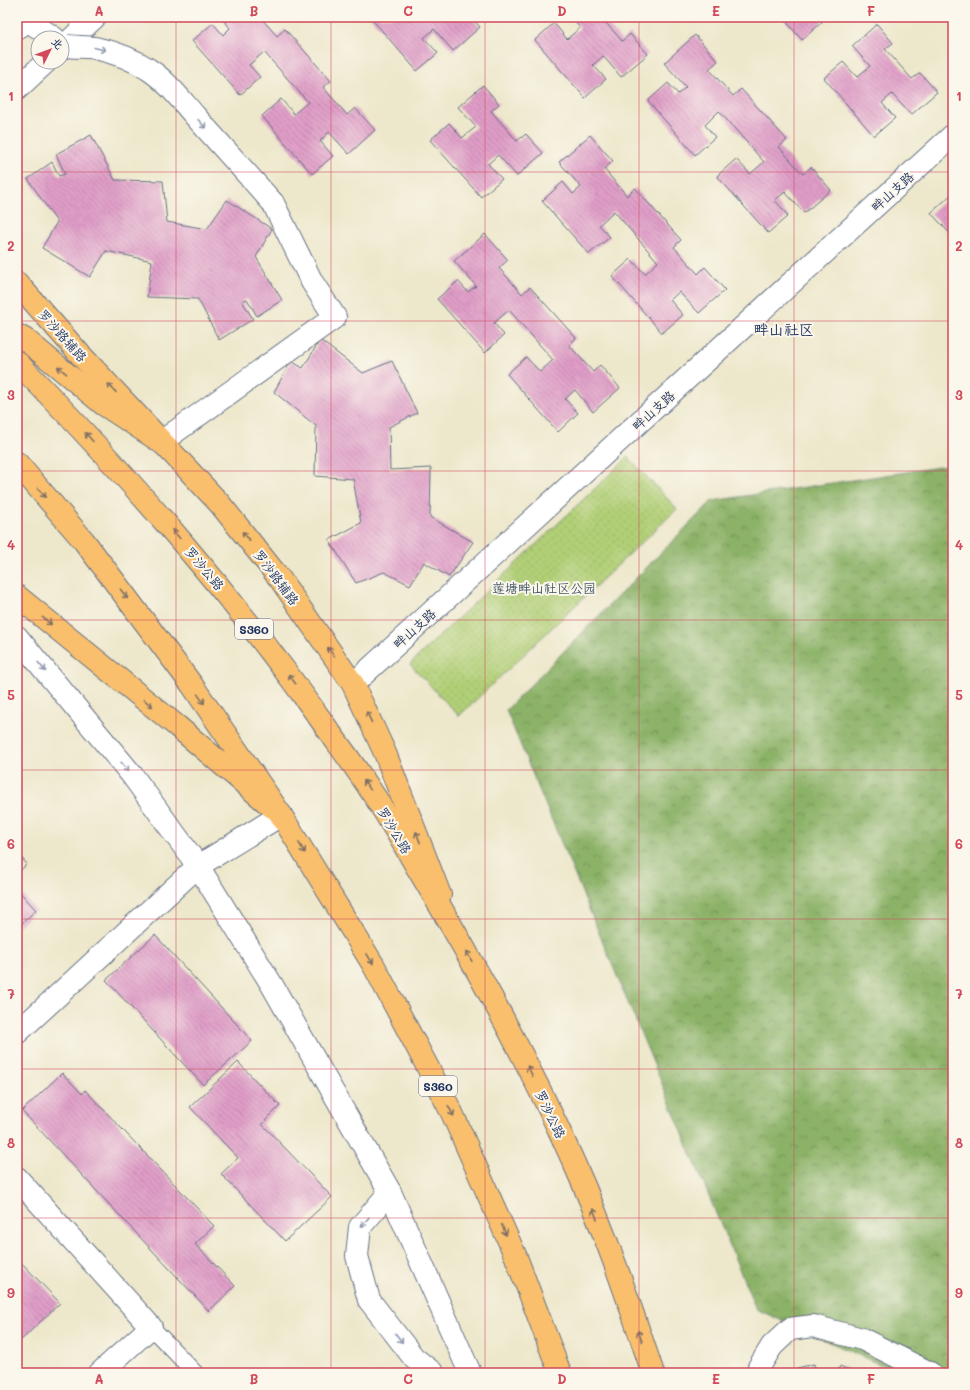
<svg xmlns="http://www.w3.org/2000/svg" width="970" height="1390" font-family="Mali,'LXGW WenKai TC',sans-serif">
	<defs>
		<pattern id="forest-crowns" width="20" height="18" patternUnits="userSpaceOnUse"><rect width="20" height="18" fill="#8cb267"/><path d="M2 6a3 3 0 1 1 6 0M12 15a3 3 0 1 1 6 0" fill="none" stroke="#729158"/></pattern>
		<pattern id="park-dots" width="8" height="8" patternUnits="userSpaceOnUse"><rect width="8" height="8" fill="#b1cf76"/><path d="M2 2h.1M6 6h.1" fill="none" stroke="#98b268" stroke-width="1.8" stroke-linecap="round"/></pattern>
		<pattern id="building-back-hatch" width="6" height="6" patternUnits="userSpaceOnUse"><rect width="6" height="6" fill="#e09dc7"/><path d="M-1 5l2 2M0 0l6 6M5-1l2 2" fill="none" stroke="#b580a5"/></pattern>
	</defs>
	<rect width="100%" height="100%" fill="#fbf7ec"/>
	<filter id="ink" filterUnits="userSpaceOnUse"><feTurbulence type="fractalNoise" baseFrequency=".025" numOctaves="2"/><feDisplacementMap in="SourceGraphic" scale="8" xChannelSelector="R" yChannelSelector="G"/><feConvolveMatrix kernelMatrix="1 2 1 2 8 2 1 2 1" color-interpolation-filters="sRGB"/></filter>
	<filter id="wash" filterUnits="userSpaceOnUse"><feTurbulence type="fractalNoise" baseFrequency=".012" numOctaves="4" result="noise"/><feDisplacementMap in="SourceGraphic" scale="16" xChannelSelector="R" yChannelSelector="G"/><feGaussianBlur stdDeviation="0.9" result="paint"/><feColorMatrix in="noise" values="0 0 0 0 0 0 0 0 0 0 0 0 0 0 0 0 0 1.4 0 .05"/><feComposite in="paint" operator="in"/></filter>
	<g filter="url(#wash)">
		<rect width="100%" height="100%" fill="#ede7cb"/>
		<polygon fill="url(#forest-crowns)" stroke="#547062" points="953,465 953,1373 899,1373 756,1309 506,710 712,501"/>
		<polygon fill="url(#park-dots)" stroke="#667f6a" points="628,457 677,509 459,716 410,664"/>
		<g id="blocks">
			<g fill="url(#building-back-hatch)">
				<polygon points="221,17 260,17 277,36 285,29 331,81 323,87 347,115 355,108 375,130 349,154 329,132 320,141 333,156 312,174 262,116 281,99 294,114 308,102 264,52 249,65 260,77 240,95 192,41 213,23 223,35 230,28"/>
				<polygon points="370,17 471,17 480,27 453,51 434,29 424,38 438,53 417,71"/>
				<polygon points="571,17 601,17 622,41 630,34 648,54 621,77 603,56 593,65 606,79 585,98 535,40 554,23 567,39 580,28"/>
				<polygon points="782,17 818,17 822,22 802,40"/>
				<polygon points="877,24 893,43 885,49 912,79 920,73 937,92 911,115 892,94 882,103 895,118 874,136 824,78 843,62 857,77 870,66 852,46"/>
				<polygon points="695,35 718,61 709,69 733,96 741,89 787,140 779,147 803,174 811,167 831,190 804,213 785,192 775,200 788,216 768,233 717,176 736,159 750,174 764,162 719,111 705,125 715,137 695,155 648,101 668,83 678,94 686,87 664,63"/>
				<polygon points="483,85 499,104 491,111 517,141 526,134 543,153 517,176 498,155 488,164 502,179 481,197 430,140 449,123 462,138 476,127 458,107"/>
				<polygon points="91,135 115,180 163,181 167,222 207,229 227,200 272,229 256,257 282,300 257,316 247,299 242,301 253,319 219,340 198,299 147,297 152,261 106,251 90,277 42,248 57,222 28,179 52,162 59,176 65,174 56,154"/>
				<polygon points="590,135 613,161 604,169 627,196 635,188 681,240 674,247 698,274 705,267 725,290 699,313 679,292 670,300 683,315 662,333 612,276 631,259 645,274 658,262 614,211 599,225 610,237 589,254 542,201 563,182 573,194 581,187 559,162"/>
				<polygon points="953,193 953,237 931,213"/>
				<polygon points="485,234 508,260 499,268 522,294 530,287 576,338 569,345 593,372 600,365 620,388 593,412 575,390 565,399 578,413 558,432 507,374 526,357 540,372 553,360 509,310 494,323 504,335 485,353 437,299 458,281 468,292 476,286 454,261"/>
				<polygon points="320,340 363,373 392,361 417,413 389,427 390,470 431,468 430,517 473,542 449,577 424,562 410,585 384,572 356,583 329,540 361,523 353,479 315,476 316,426 274,392 291,361 303,368"/>
				<polygon points="17,853 27,864 17,874"/>
				<polygon points="17,889 36,910 17,928"/>
				<polygon points="155,935 252,1041 203,1085 106,980"/>
				<polygon points="238,1062 280,1106 262,1124 332,1197 285,1241 221,1174 238,1158 190,1107"/>
				<polygon points="62,1073 82,1094 85,1090 214,1226 195,1244 235,1286 209,1311 22,1111"/>
				<polygon points="17,1258 60,1303 17,1344"/>
				<polygon points="814,1364 816,1373 799,1373 797,1368"/>
				<polygon points="840,1366 855,1373 837,1373"/>
			</g>
		</g>
	</g>
	<g filter="url(#ink)">
		<use href="#blocks" fill-opacity="0" stroke="#646f84" stroke-width="1"/>
		<g fill="none" stroke-linecap="round" stroke-linejoin="round">
			<defs>
				<polyline id="service" points="151,1327 195,1373"/>
				<g id="minor">
					<polyline points="27,20 54,38"/>
					<polyline points="161,442 335,317 312,282 273,203"/>
					<polyline points="17,637 132,775 198,866 272,985 390,1192 470,1373"/>
					<polyline points="353,684 953,135"/>
					<polyline points="17,1033 198,866 281,815"/>
					<polyline points="17,1178 151,1327 100,1373"/>
					<polyline points="390,1192 360,1227 357,1256 369,1300 414,1358 433,1373"/>
					<polyline points="758,1373 759,1367 772,1346 790,1329 813,1326 862,1339 930,1373"/>
				</g>
				<g id="tertiary">
					<polyline points="17,29 30,17"/>
					<polyline points="62,48 95,17"/>
					<polyline points="17,89 46,62"/>
				</g>
				<g id="primary">
					<polyline points="17,283 77,351 220,504 280,579 353,684 385,753 440,895"/>
					<polyline points="17,596 177,726 272,807"/>
				</g>
				<g id="trunk">
					<polyline points="17,335 26,340 103,404 161,442"/>
					<path d="M17 362C129 477 233 595 326 727 341 748 357 769 371 791 388 816 403 843 418 869 475 964 529 1062 574 1163 605 1231 629 1302 653 1373"/>
					<polyline points="17,463 84,541 192,685 281,815 374,966 452,1113 516,1257 560,1373"/>
				</g>
			</defs>
			<use href="#service" stroke="#646f84" stroke-width="18"/>
			<use href="#minor" stroke="#646f84" stroke-width="24"/>
			<use href="#tertiary" stroke="#646f84" stroke-width="24"/>
			<use href="#primary" stroke="#646f84" stroke-width="24"/>
			<use href="#trunk" stroke="#646f84" stroke-width="24"/>
			<use href="#service" stroke="#fff" stroke-width="16"/>
			<use href="#minor" stroke="#fff" stroke-width="22"/>
			<use href="#tertiary" stroke="#fff" stroke-width="22"/>
			<use href="#primary" stroke="#f9bf6d" stroke-width="22"/>
			<use href="#trunk" stroke="#f9bf6d" stroke-width="22"/>
			<defs>
				<path id="minor-bridge" d="M62 44C68 48 86 46 95 48 113 52 133 59 148 69 167 81 181 100 195 116 221 145 247 174 273 203"/>
			</defs>
			<use href="#minor-bridge" stroke="#646f84" stroke-width="24" stroke-linecap="butt"/>
			<use href="#minor-bridge" stroke="#fff" stroke-width="22"/>
		</g>
		<defs><path id="oneway-shaft" d="M-6 0H5M1.5-3L5.5 0L1.5 3" fill="none" stroke-width="1.6" stroke-linecap="round" stroke-linejoin="round"/></defs>
		<g stroke="#8d97ae">
			<use href="#oneway-shaft" transform="translate(100 49) rotate(14)"/>
			<use href="#oneway-shaft" transform="translate(202 124) rotate(48)"/>
			<use href="#oneway-shaft" transform="translate(42 667) rotate(50)"/>
			<use href="#oneway-shaft" transform="translate(125 767) rotate(51)"/>
			<use href="#oneway-shaft" transform="translate(365 1222) rotate(130)"/>
			<use href="#oneway-shaft" transform="translate(399 1338) rotate(52)"/>
		</g>
		<g stroke="#7f7065">
			<use href="#oneway-shaft" transform="translate(62 370) rotate(-140)"/>
			<use href="#oneway-shaft" transform="translate(112 388) rotate(-133)"/>
			<use href="#oneway-shaft" transform="translate(89 437) rotate(-132)"/>
			<use href="#oneway-shaft" transform="translate(42 493) rotate(49)"/>
			<use href="#oneway-shaft" transform="translate(176 534) rotate(-130)"/>
			<use href="#oneway-shaft" transform="translate(246 536) rotate(-129)"/>
			<use href="#oneway-shaft" transform="translate(124 594) rotate(53)"/>
			<use href="#oneway-shaft" transform="translate(47 621) rotate(39)"/>
			<use href="#oneway-shaft" transform="translate(331 652) rotate(-125)"/>
			<use href="#oneway-shaft" transform="translate(292 679) rotate(-127)"/>
			<use href="#oneway-shaft" transform="translate(201 699) rotate(55)"/>
			<use href="#oneway-shaft" transform="translate(148 703) rotate(39)"/>
			<use href="#oneway-shaft" transform="translate(369 717) rotate(-115)"/>
			<use href="#oneway-shaft" transform="translate(367 785) rotate(-125)"/>
			<use href="#oneway-shaft" transform="translate(418 837) rotate(-111)"/>
			<use href="#oneway-shaft" transform="translate(302 848) rotate(58)"/>
			<use href="#oneway-shaft" transform="translate(469 956) rotate(-119)"/>
			<use href="#oneway-shaft" transform="translate(370 959) rotate(58)"/>
			<use href="#oneway-shaft" transform="translate(530 1071) rotate(-116)"/>
			<use href="#oneway-shaft" transform="translate(451 1111) rotate(63)"/>
			<use href="#oneway-shaft" transform="translate(595 1214) rotate(-112)"/>
			<use href="#oneway-shaft" transform="translate(504 1230) rotate(66)"/>
			<use href="#oneway-shaft" transform="translate(640 1336) rotate(-109)"/>
		</g>
	</g>
	<path fill="none" stroke="#d1495b" stroke-width="1" stroke-opacity="0.55" d="M176 17V1373M331 17V1373M485 17V1373M639 17V1373M794 17V1373M17 172H953M17 321H953M17 471H953M17 620H953M17 770H953M17 919H953M17 1069H953M17 1218H953"/>
	<g text-anchor="middle" dominant-baseline="central" stroke-width="4" stroke-linejoin="round" paint-order="stroke">
		<g fill="#fbf7ec" stroke="#5e6b89" stroke-width="1">
			<rect x="235" y="619" width="38" height="20" rx="3"/>
			<rect x="419" y="1076" width="38" height="20" rx="3"/>
		</g>
		<g font-size="12" font-weight="bold" fill="#1b2f5e">
			<text x="254" y="629">S360</text>
			<text x="438" y="1086">S360</text>
		</g>
		<g font-size="13" fill="#1b2f5e" stroke="#fbf7ec">
			<text transform="translate(892 191) rotate(-42)">畔山支路</text>
			<text transform="translate(63 335) rotate(48)">罗沙路辅路</text>
			<text transform="translate(653 410) rotate(-42)">畔山支路</text>
			<text transform="translate(205 568) rotate(50)">罗沙公路</text>
			<text transform="translate(277 577) rotate(53)">罗沙路辅路</text>
			<text transform="translate(414 628) rotate(-42)">畔山支路</text>
			<text transform="translate(395 830) rotate(59)">罗沙公路</text>
			<text transform="translate(551 1114) rotate(64)">罗沙公路</text>
		</g>
		<g font-size="13" fill="#405764" stroke="#fbf7ec">
			<text x="544" y="587">莲塘畔山社区公园</text>
		</g>
		<g font-size="15" fill="#1b2f5e" stroke="#fbf7ec">
			<text x="784" y="329">畔山社区</text>
		</g>
	</g>
	<rect width="970" height="1390" fill="none" stroke="#fbf7ec" stroke-width="44"/>
	<g transform="translate(50 50) rotate(48)"><circle r="19" fill="#fbf7ec" stroke="#a1a7b3"/>
	<path d="M0-3L7 15L0 10L-7 15Z" fill="#d1495b"/>
	<text y="-6" font-size="11" font-weight="bold" text-anchor="middle" fill="#1b2f5e">北</text>
	</g>
	<rect x="22" y="22" width="926" height="1346" fill="none" stroke="#d1495b" stroke-width="1.5"/>
	<g font-size="13" text-anchor="middle" font-weight="bold" fill="#d1495b">
		<text x="99" y="16">A</text>
		<text x="254" y="16">B</text>
		<text x="408" y="16">C</text>
		<text x="562" y="16">D</text>
		<text x="716" y="16">E</text>
		<text x="871" y="16">F</text>
		<text x="11" y="101">1</text>
		<text x="959" y="101">1</text>
		<text x="11" y="251">2</text>
		<text x="959" y="251">2</text>
		<text x="11" y="400">3</text>
		<text x="959" y="400">3</text>
		<text x="11" y="550">4</text>
		<text x="959" y="550">4</text>
		<text x="11" y="700">5</text>
		<text x="959" y="700">5</text>
		<text x="11" y="849">6</text>
		<text x="959" y="849">6</text>
		<text x="11" y="999">7</text>
		<text x="959" y="999">7</text>
		<text x="11" y="1148">8</text>
		<text x="959" y="1148">8</text>
		<text x="11" y="1298">9</text>
		<text x="959" y="1298">9</text>
		<text x="99" y="1384">A</text>
		<text x="254" y="1384">B</text>
		<text x="408" y="1384">C</text>
		<text x="562" y="1384">D</text>
		<text x="716" y="1384">E</text>
		<text x="871" y="1384">F</text>
	</g>
</svg>
